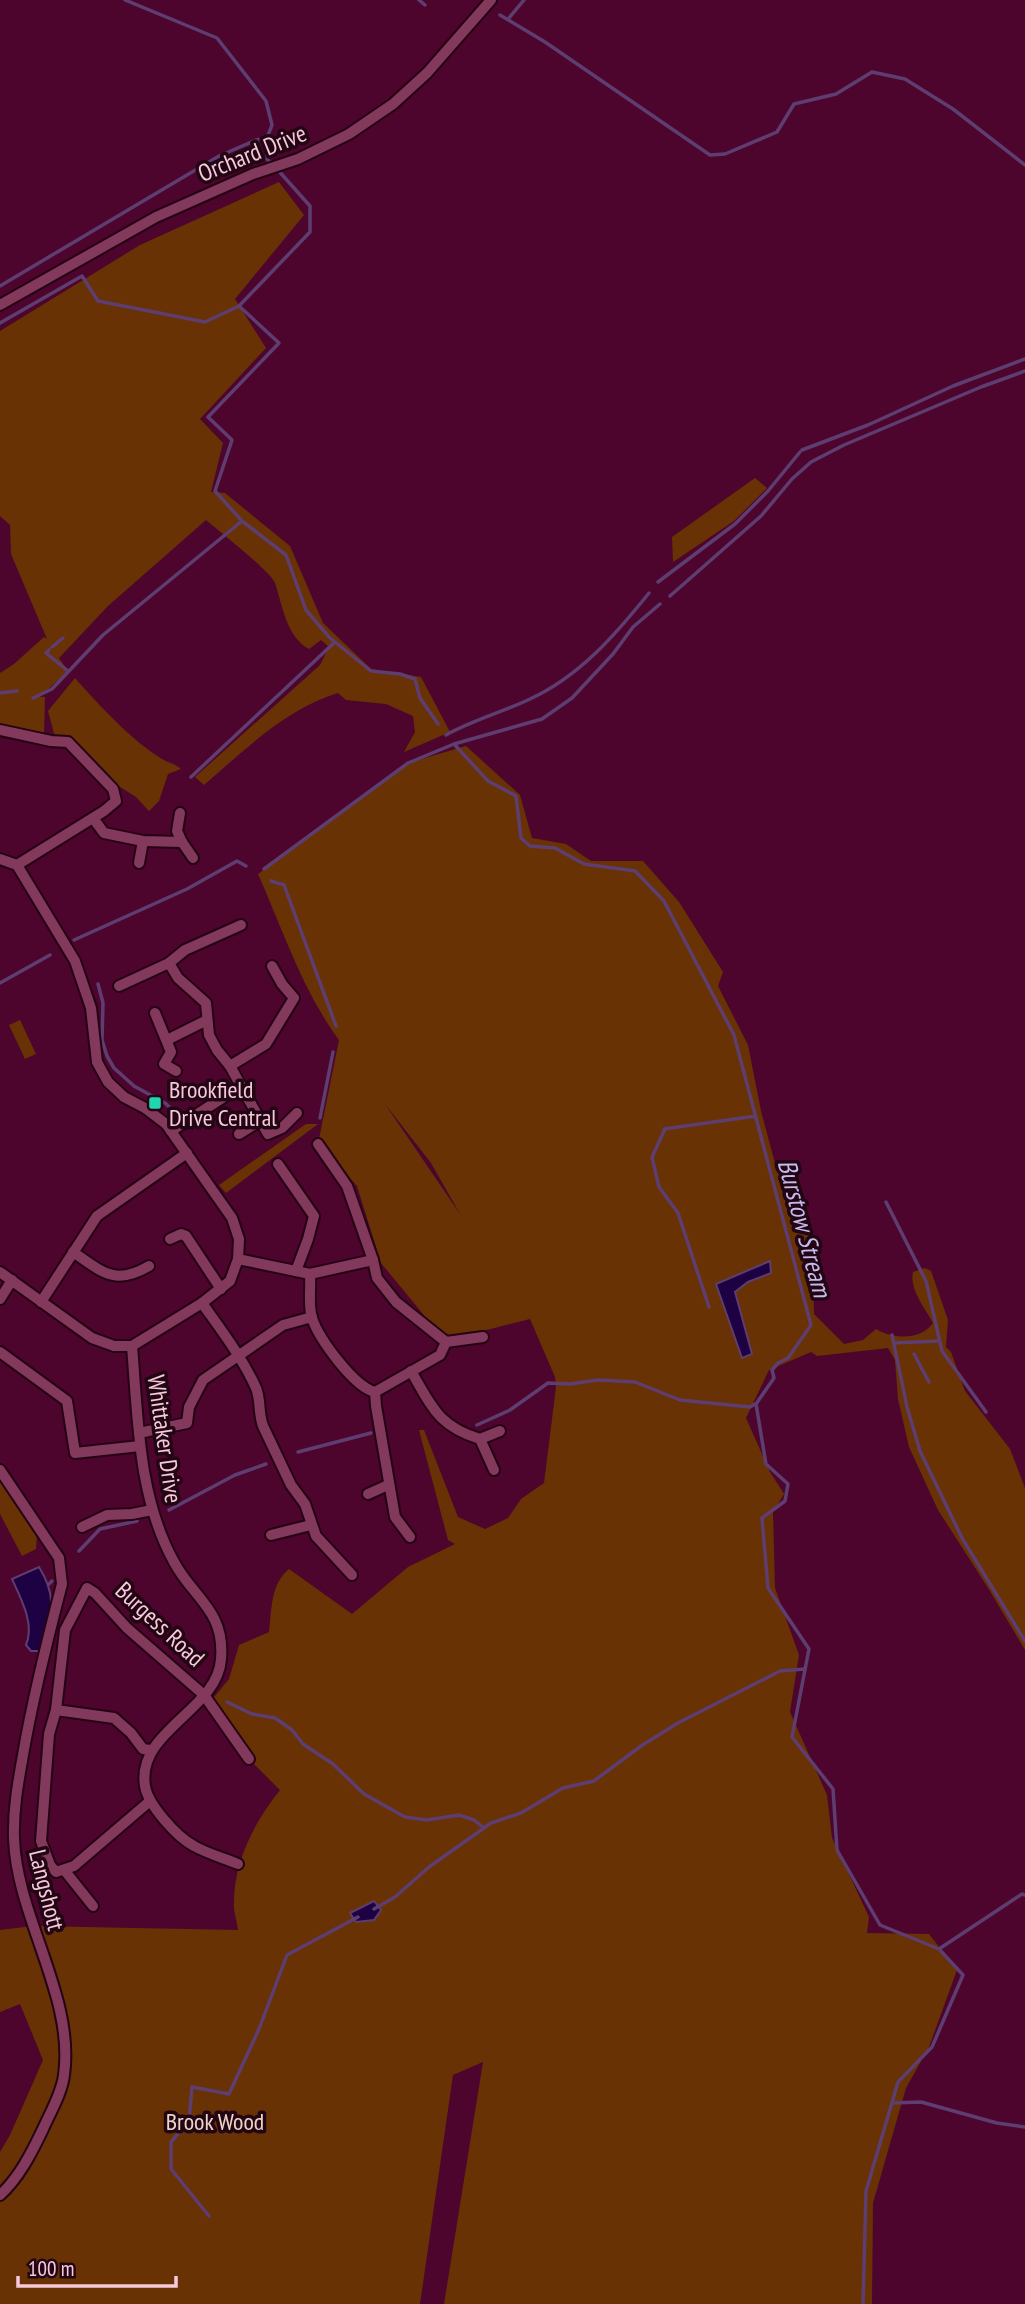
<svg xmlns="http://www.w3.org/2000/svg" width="1025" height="2304" font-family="'PT Sans Narrow',sans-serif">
	<rect width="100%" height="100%" fill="#4d052d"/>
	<g fill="#683204" fill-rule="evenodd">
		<path d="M279 182 304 215 235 299 266 348 200 419 223 443 211 492 225 493 290 546 323 623 371 669 421 677 450 732 404 752 415 732 413 716 386 704 346 700 338 693C285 709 245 750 204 785L195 777 320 665 329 647 321 640 309 649C286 636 283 607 275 583 270 571 219 531 206 520L108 606 59 658 68 671 44 693 33 696 45 697 44 735 0 725V673L14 664 44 637 47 639 11 554 10 525 0 516V331L140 245Z"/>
		<polygon points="755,478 767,488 734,521 673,562 672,537"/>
		<path d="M75 678C99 705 131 740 162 759 168 763 174 763 181 769L168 774 159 801 149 811 136 797 117 785 69 737H55L48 711Z"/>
		<path d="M466 746 520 795 532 838 566 844 591 861H643L679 902 723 972 718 986 748 1045 761 1111 776 1167 813 1242 814 1314 844 1344 863 1340 876 1329C893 1339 920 1341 933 1323 925 1308 909 1289 913 1272L925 1268 931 1271 948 1320 946 1347 951 1352 965 1391 1010 1449 1025 1488V1650L990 1591 938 1510 909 1447 898 1399 895 1360 888 1348 817 1356 811 1352 769 1370 746 1418 770 1472 784 1494 773 1512 775 1588 799 1655 790 1712 827 1795 832 1838 869 1917 867 1933 929 1934 957 1970 929 2047 906 2088 873 2203 872 2304H444L483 2062 453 2075 420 2304H0V2152L10 2135 43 2060 20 2004 0 2012V1930L33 1926 238 1930C237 1921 233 1911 234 1902 234 1861 255 1821 280 1790L249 1759 210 1702 229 1679 239 1645 269 1632C272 1609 270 1585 289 1569L352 1614 408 1567 455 1544 448 1540 419 1430H424L458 1517 485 1529 508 1518 521 1499 544 1483 556 1387 555 1377 530 1319 467 1335 446 1338 437 1331 381 1263 357 1186 318 1144 339 1040C302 990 283 930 258 874L408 763ZM385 1104 431 1163 460 1214Z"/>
		<polygon points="20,1020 36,1054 25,1059 9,1025"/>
		<polygon points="306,1124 318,1124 226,1193 219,1185"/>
		<polygon points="0,1481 37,1535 36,1549 22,1556 0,1514"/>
	</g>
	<g fill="#1d0143" stroke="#5e3d71" stroke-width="2">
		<polygon points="770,1261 771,1273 748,1282 735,1292 752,1354 742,1358 716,1284"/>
		<path d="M39 1567C60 1601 49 1616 41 1651H31L26 1645C35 1624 21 1599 12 1579Z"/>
		<polygon points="374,1901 381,1910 374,1920 356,1922 350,1913"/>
	</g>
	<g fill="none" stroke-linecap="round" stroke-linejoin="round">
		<g stroke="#5e3d71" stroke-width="3.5">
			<polyline points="125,0 217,38 266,101 272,125 267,138 267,159 272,164"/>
			<polyline points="419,0 425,5"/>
			<polyline points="500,15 545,42 710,155 725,154 777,132 794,104 836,94 872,72 905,79 953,109 1025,165"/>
			<polyline points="509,18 524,0"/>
			<polyline points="277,169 310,206 310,232 239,306 279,343 208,417 232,440 215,491 242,521 286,555 306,610 329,637 371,671 400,674 415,679 420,698 438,724"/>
			<polyline points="0,286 219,156 256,140 267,138"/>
			<polyline points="0,323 82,276 98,301 205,322 239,306"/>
			<polyline points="802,450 868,425 953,386 1025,359"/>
			<polyline points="658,582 735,524 768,491 800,452"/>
			<polyline points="670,596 761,516 792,479 811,462 844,445 981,387 1025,371"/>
			<polyline points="52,647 63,638"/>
			<polyline points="49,650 46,653 68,671"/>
			<polyline points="0,693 17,691"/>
			<polyline points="33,698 52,689 103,635 242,521"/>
			<path d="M446 735C473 720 503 712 530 699 580 676 616 634 649 593"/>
			<polyline points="454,744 488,781 516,796 521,838 530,846 555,848 584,864 635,871 664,901 734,1035 811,1325 788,1358 778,1363 772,1370 774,1378 756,1404 766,1464 788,1484 785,1501 762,1518 768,1588 809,1649 792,1737 833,1789 837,1850 880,1925 939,1949 963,1975 932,2047 898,2082 866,2191 863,2304"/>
			<polyline points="191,777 335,642"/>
			<polyline points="264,869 408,763 454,744 542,719 572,698 613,654 633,627 660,604"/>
			<polyline points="271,881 284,885 336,1026"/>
			<polyline points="74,940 187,889 237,861 246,866"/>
			<polyline points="0,983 50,955"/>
			<polyline points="98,984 103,1003 102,1040 107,1056 114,1068 134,1086 165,1103 180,1117"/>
			<polyline points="320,1118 333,1052"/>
			<polyline points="664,1129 756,1116"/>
			<polyline points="665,1129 652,1157 659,1187 678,1213 709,1307"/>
			<polyline points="886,1202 926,1281 942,1351 986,1412"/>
			<polyline points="892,1335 907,1407 920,1451 962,1538 1025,1641"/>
			<polyline points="894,1343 939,1341"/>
			<polyline points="914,1354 929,1382"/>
			<polyline points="477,1425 510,1410 548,1383 570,1384 598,1380 635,1382 680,1400 750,1407 755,1404"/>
			<polyline points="298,1452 371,1433"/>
			<polyline points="169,1510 235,1475 266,1464"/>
			<polyline points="79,1551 100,1529 137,1521"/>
			<polyline points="49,1584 52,1581"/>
			<polyline points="227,1702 252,1714 275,1718 292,1730 303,1744 333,1764 364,1794 405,1817 427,1820 459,1815 474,1820 484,1828"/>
			<polyline points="374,1909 395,1897 429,1867 491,1823 521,1813 563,1788 594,1781 641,1746 678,1723 780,1671 805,1669"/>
			<polyline points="939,1949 1022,1894 1025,1895"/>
			<polyline points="892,2103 921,2102 997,2123 1025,2127"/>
			<polyline points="209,2216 171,2169 171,2142 189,2121 192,2087 229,2094 259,2029 287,1955 358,1917"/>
		</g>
		<defs>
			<g id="minor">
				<polyline points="0,305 156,217 253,174 298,159 349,134 393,104 427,73 491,0"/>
				<polyline points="0,730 51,741 68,742 113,789 116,801 104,811 17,865"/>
				<polyline points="180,813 177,831 182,842"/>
				<polyline points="93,818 104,833 143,841 182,842 193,858"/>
				<polyline points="0,859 17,865 75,961 91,1008 97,1062 108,1082 124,1097 145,1108 166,1124 232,1218 239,1239 238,1259 230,1281 202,1303 132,1346 114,1346 92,1338 0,1272"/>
				<polyline points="139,863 143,841"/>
				<polyline points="169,963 185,950 241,925"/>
				<polyline points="119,986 169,963 178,978 206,1003 209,1035 217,1050 230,1066 241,1086 171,1131"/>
				<polyline points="155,1013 171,1052 164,1064 176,1071"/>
				<polyline points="167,1040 207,1020"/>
				<polyline points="230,1066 266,1044 294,998 282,984 272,966"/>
				<polyline points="241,1086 268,1134 282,1128 297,1113"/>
				<polyline points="239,1134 260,1121"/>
				<polyline points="318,1144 347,1186 373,1260 377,1278 396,1302 446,1342"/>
				<polyline points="278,1164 314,1216 308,1239 296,1271"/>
				<polyline points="170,1239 181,1234 186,1236 221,1289"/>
				<path d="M73 1252C102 1272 115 1286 149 1266"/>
				<polyline points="238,1259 310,1274 373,1260"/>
				<path d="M310 1274C311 1288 308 1306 312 1318 319 1339 354 1387 375 1392L376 1406 395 1517 410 1537"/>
				<polyline points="0,1299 12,1280"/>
				<polyline points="41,1302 97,1216 187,1153"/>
				<path d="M202 1303C221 1330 242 1357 256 1388 261 1400 258 1413 263 1426L291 1485 305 1504 316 1536 352 1575"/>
				<path d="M132 1346C138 1419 138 1497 174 1562 193 1598 225 1610 221 1659 218 1710 136 1731 145 1786 148 1805 177 1837 194 1846 208 1854 224 1858 238 1864"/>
				<polyline points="0,1352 67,1401 75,1453 140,1446"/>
				<path d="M411 1371C432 1407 438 1426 480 1439L494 1470"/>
				<polyline points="375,1392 440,1355 446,1342 483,1337"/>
				<polyline points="139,1433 187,1423 189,1407 203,1380 283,1325 312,1317"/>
				<polyline points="480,1439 500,1431"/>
				<path d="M0 1470 59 1558 62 1584C47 1641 33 1697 23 1755 18 1783 13 1810 14 1839 17 1918 75 1997 64 2075 62 2093 50 2113 43 2129 32 2152 19 2178 0 2195"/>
				<polyline points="368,1494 388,1485"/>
				<polyline points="82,1527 107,1515 132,1514 152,1510"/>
				<polyline points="271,1535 311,1525"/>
				<polyline points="56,1710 65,1630 87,1588 95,1593 127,1628 204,1695 249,1759"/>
				<polyline points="150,1801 74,1866 56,1872 50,1865 41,1841 49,1734 56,1710 114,1718 131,1733 143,1749 151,1750"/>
				<polyline points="65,1871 93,1906"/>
			</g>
		</defs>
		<use href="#minor" stroke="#250314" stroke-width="14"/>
		<use href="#minor" stroke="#82395b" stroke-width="10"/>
	</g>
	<rect fill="#23d5af" stroke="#230614" stroke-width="2.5" x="148" y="1096" width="14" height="14" rx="3.5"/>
	<g text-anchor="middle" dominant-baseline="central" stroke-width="7" stroke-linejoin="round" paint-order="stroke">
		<g font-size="24" fill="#f6cadb" stroke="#230614">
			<text transform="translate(252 153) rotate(-22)">Orchard Drive</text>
			<text transform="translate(165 1439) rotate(82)">Whittaker Drive</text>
			<text transform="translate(160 1624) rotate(43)">Burgess Road</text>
			<text transform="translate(47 1890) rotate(76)">Langshott</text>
		</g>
		<g font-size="24" fill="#f6cadb" stroke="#230614" text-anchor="start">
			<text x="169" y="1089">Brookfield<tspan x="169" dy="28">Drive Central</tspan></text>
		</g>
		<g font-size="24" fill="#eed6c7" stroke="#230614">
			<text x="215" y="2121">Brook Wood</text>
		</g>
		<g font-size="26" font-style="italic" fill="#c5bcec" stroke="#230614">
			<text transform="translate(805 1228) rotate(75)">Burstow Stream</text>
		</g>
	</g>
	<path d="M18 2276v10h158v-10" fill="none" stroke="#f6cadb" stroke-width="3.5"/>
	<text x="28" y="2276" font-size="21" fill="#f6cadb" stroke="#230614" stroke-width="5" paint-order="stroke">100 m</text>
</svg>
